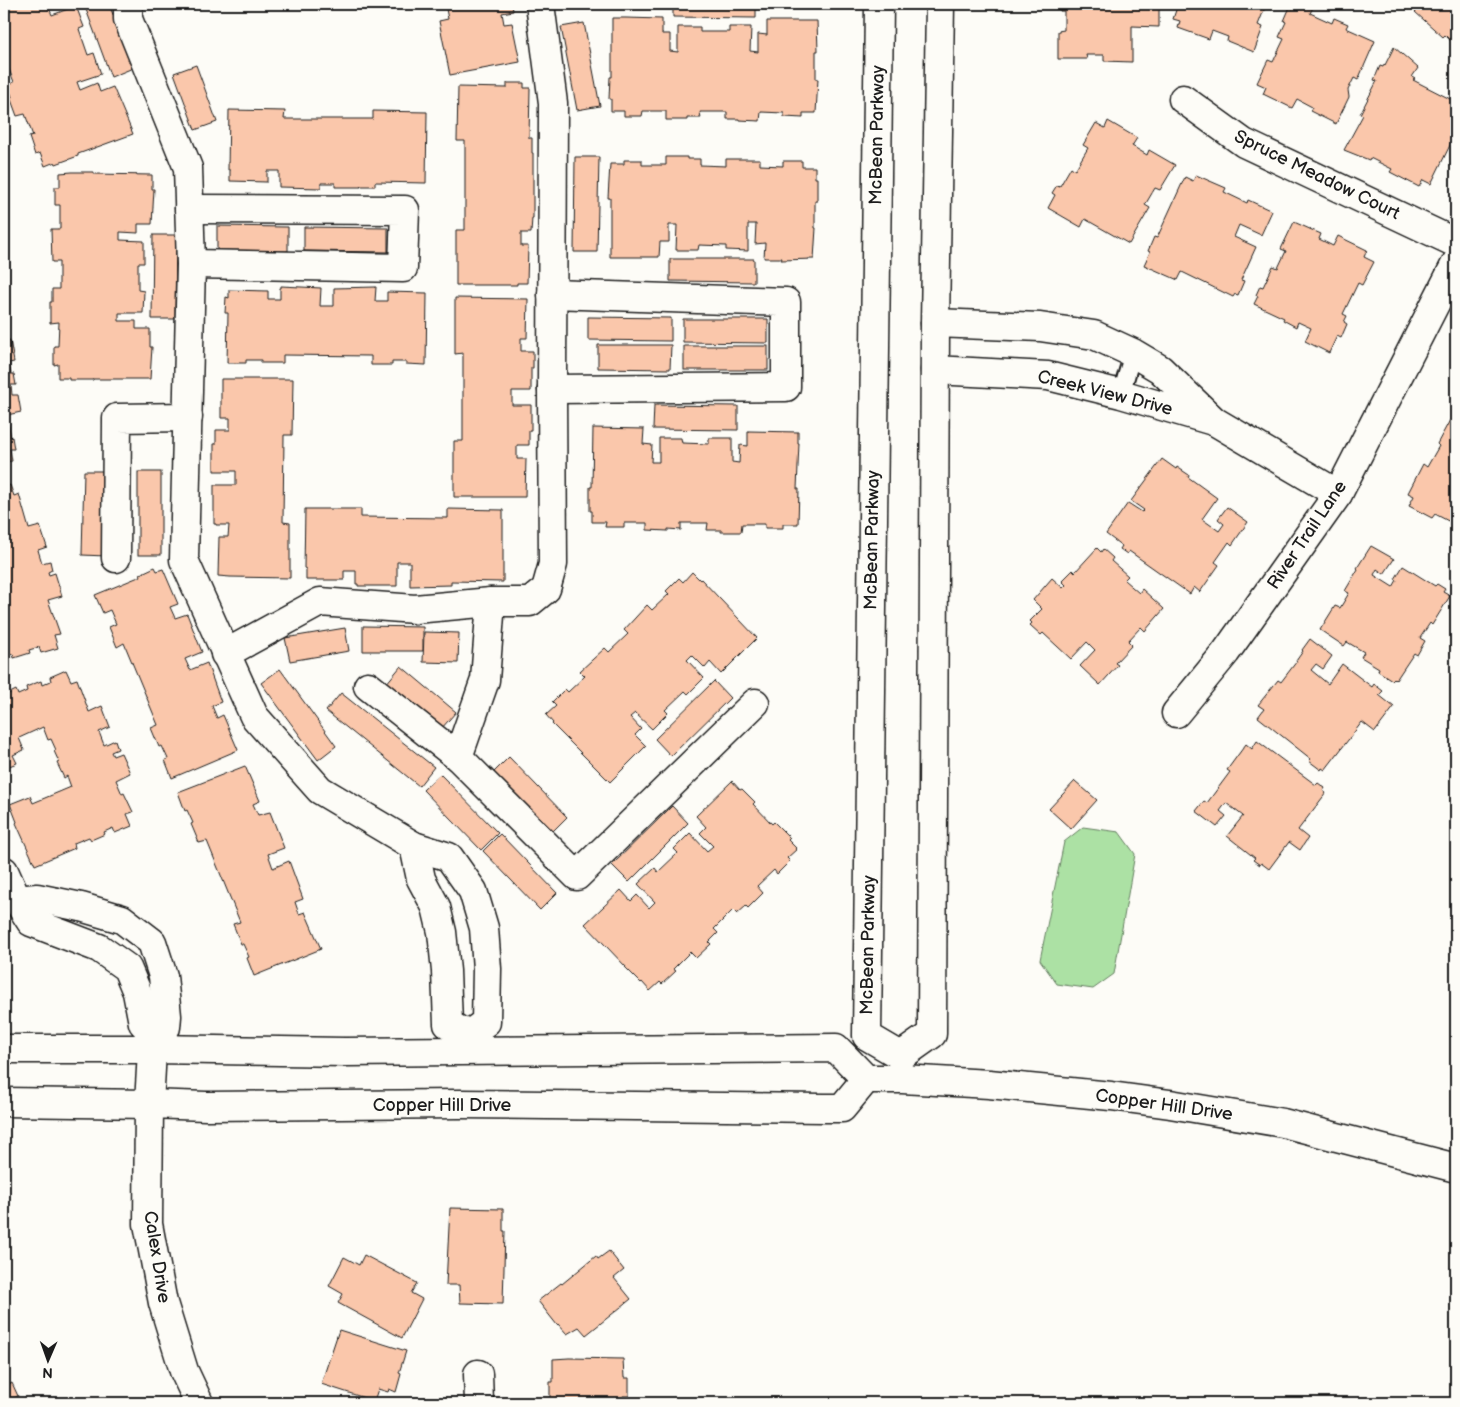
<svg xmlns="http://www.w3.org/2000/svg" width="1460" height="1407" font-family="'Balsamiq Sans',sans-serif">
	<rect width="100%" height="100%" fill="#fdfcf7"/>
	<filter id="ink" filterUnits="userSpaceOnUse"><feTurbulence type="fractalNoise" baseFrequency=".02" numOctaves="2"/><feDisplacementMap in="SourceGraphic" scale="10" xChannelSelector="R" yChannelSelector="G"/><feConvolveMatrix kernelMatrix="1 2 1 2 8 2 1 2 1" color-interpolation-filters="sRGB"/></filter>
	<g filter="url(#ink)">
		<polygon fill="#ace1a4" stroke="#647e60" points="1083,827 1119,832 1135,854 1114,974 1093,989 1057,984 1040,960 1064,842"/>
		<g fill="#fac7ab" stroke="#1c1c1c">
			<polygon points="4,4 63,4 49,8 52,15 76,6 84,27 79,29 88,55 94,53 101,74 77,82 80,90 97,83 100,92 113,87 133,134 78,154 78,156 56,164 55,162 45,166 40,153 35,155 29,137 33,136 25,114 17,116 10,97 12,97 8,85 14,82 4,57"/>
			<polygon points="84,4 109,4 133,68 111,77"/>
			<polygon points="334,4 390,4 390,7 334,6"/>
			<polygon points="445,4 512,4 513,11 502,13 504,24 512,23 520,62 450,75 439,21 448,19"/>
			<polygon points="673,4 756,4 756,18 673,17"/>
			<polygon points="1060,4 1159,4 1159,27 1132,26 1132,62 1104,61 1104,55 1086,55 1087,59 1058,59 1058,31 1064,30 1064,11 1060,11"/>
			<polygon points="1178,4 1271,4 1270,6 1266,5 1258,25 1263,27 1254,52 1227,41 1228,37 1212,31 1209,39 1178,28 1180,21 1173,19"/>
			<polygon points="1295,4 1315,4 1310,13 1332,23 1334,18 1348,24 1346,28 1375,41 1358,80 1354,78 1348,90 1349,97 1336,124 1310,111 1312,107 1297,99 1292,108 1263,94 1266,87 1257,83 1268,60 1273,62 1284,39 1279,37 1286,22 1284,21 1290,7 1293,9"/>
			<polygon points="1423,4 1456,4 1456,46 1445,35 1443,37 1415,12"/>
			<polygon points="612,18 626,18 662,19 662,34 670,34 670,51 678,52 678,27 700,27 700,32 729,32 729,27 751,27 750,51 758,52 758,34 767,35 767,21 817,21 818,51 816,51 816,79 818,79 816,113 803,113 803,118 784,117 784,113 761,112 760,121 739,120 739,119 727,119 727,112 700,112 701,118 687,118 687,120 666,120 666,111 643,111 642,116 624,116 624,111 611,111 611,99 609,99 610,77 612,77"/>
			<polygon points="584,23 600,106 577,110 561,27"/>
			<polygon points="1394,47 1418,68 1412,77 1415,79 1413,80 1456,102 1456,133 1431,184 1423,180 1419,187 1390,172 1392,169 1370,158 1369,160 1344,150 1363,115 1360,114 1377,81 1374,80 1380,66 1383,67 1384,64 1385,65"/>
			<polygon points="196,65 217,122 195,130 174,73"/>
			<polygon points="507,83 524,83 524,88 530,88 529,138 532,138 532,153 533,153 533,218 532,218 531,233 521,233 521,246 528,246 527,283 517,283 517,285 456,285 456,230 465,230 465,141 457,141 458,87 507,88"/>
			<polygon points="229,110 285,111 284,119 373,119 373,111 427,112 426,183 375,182 375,186 360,186 361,187 335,187 335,183 321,183 321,188 279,187 279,171 267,171 267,182 230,181 230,170 228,170"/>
			<polygon points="1108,121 1137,138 1132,146 1147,155 1149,150 1175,165 1160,190 1155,188 1145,205 1150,208 1129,244 1085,219 1081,227 1048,208 1055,195 1052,193 1057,185 1060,186 1071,167 1075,170 1088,148 1083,145 1096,123 1105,128"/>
			<polygon points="575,157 599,157 597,252 574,252"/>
			<polygon points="666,157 687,157 687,159 700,159 700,165 726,166 726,159 760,159 760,165 783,166 783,161 802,161 802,167 815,167 815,178 817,178 817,201 815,201 815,228 816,228 814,259 781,260 782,258 764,258 765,243 755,244 756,224 748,224 748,251 726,250 726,246 699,245 698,250 676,250 677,225 669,225 669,242 660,242 659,257 610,257 610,198 608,198 610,164 624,164 624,160 642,160 642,165 666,165"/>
			<polygon points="72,172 94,172 94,174 152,175 152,189 154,189 152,224 138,224 138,233 120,232 120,240 144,241 144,263 138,263 138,290 144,291 143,313 119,313 119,321 136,321 136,329 150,329 150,347 152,347 150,379 93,379 93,380 69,380 69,378 58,378 58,364 54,365 54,346 58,346 59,322 50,323 50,302 52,302 52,289 59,289 59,262 52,262 51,229 60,229 60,205 55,205 55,187 60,187 60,173"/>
			<polygon points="1196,175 1226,188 1224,192 1247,203 1248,200 1272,211 1261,235 1239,225 1234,237 1256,247 1241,280 1244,281 1238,295 1235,294 1233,297 1182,272 1178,280 1144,265 1150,252 1148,251 1154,237 1157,238 1185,177 1193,181"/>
			<polygon points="1294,222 1321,234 1319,239 1333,246 1338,236 1367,250 1364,257 1374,262 1362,285 1358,283 1343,314 1347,316 1344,322 1347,324 1341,338 1337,336 1329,353 1305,341 1311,328 1298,322 1296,327 1283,320 1284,318 1254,304 1258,296 1256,295 1260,286 1263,287 1273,266 1278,268 1286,251 1281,249"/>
			<polygon points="217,226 288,227 288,251 217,250"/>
			<polygon points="304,227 388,228 388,252 304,251"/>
			<polygon points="153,235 176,235 175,319 152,319"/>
			<polygon points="670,259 754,259 754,282 670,281"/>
			<polygon points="281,286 321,288 320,306 334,306 334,288 376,287 375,301 387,301 387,292 427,293 426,365 406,364 406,362 392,362 392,365 371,365 371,356 283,355 283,363 261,363 261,360 246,360 246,363 227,363 228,313 225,313 226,297 229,298 229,290 268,291 268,299 280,299 280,288 281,288"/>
			<polygon points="455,298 528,299 527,338 521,338 521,351 533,351 533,368 531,368 531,391 512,391 512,405 531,405 531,430 529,430 529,445 517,445 517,459 526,459 525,497 454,497 454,441 463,441 463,353 455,354"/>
			<polygon points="588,317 671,318 671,341 588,340"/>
			<polygon points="683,319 768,319 768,343 683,342"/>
			<polygon points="10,340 14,362 9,363 11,374 14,374 16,385 11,385 12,395 18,395 21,412 7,415 11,438 12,437 14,449 10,449 12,461 4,462 4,341"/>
			<polygon points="598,345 671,345 670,369 598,368"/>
			<rect x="684" y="346" width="84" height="24"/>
			<polygon points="221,379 293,379 292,435 284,435 283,522 290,523 290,578 230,577 218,576 219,537 228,537 229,525 216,525 216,524 214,524 214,485 236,485 236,471 214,471 214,444 216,444 216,430 230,430 230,418 221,418"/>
			<polygon points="654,405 738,406 738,430 653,429"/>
			<polygon points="1450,420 1456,423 1455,450 1456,450 1456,531 1454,530 1456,525 1435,514 1432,518 1409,506 1414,496 1408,493 1423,464 1427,467 1439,446 1437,444"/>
			<polygon points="593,428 644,429 643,444 652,445 651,462 659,462 659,438 681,438 682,443 709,444 709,438 732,438 732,462 739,463 740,445 748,446 748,431 798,432 798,443 799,443 797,489 799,489 798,524 783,524 783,528 765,528 765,524 742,524 741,532 721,532 721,530 707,530 708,523 681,523 681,530 668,529 668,531 647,530 647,523 624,523 624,527 605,527 606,522 592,522 592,511 590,511 590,487 592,487"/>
			<polygon points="1162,459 1176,469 1177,467 1189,475 1188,477 1217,498 1202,519 1219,531 1224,524 1218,519 1227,507 1248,522 1232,545 1229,542 1215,562 1219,565 1200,592 1194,587 1190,594 1129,551 1127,554 1120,549 1122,546 1106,534 1128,503 1142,512 1144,510 1131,501"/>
			<polygon points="84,471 107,471 106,556 82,555"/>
			<rect x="138" y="472" width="23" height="83"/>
			<polygon points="10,485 14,496 19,494 29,529 40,526 47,547 38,550 42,563 50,561 52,570 48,572 49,575 55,573 62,596 48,600 60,634 54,635 58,648 41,653 39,647 29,650 30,653 14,658 13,654 4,656 4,487"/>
			<polygon points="305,509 361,509 361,517 448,518 448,509 503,510 503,582 451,581 451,585 410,586 410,562 397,562 397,586 358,586 358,584 356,584 356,571 344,571 344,580 306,580 306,569 304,568"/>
			<polygon points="1371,546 1394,559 1384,574 1377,569 1374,575 1393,587 1397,580 1395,579 1403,566 1435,586 1437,584 1445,589 1443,592 1450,596 1432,625 1430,623 1420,638 1425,641 1417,655 1414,653 1396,680 1394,678 1392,680 1378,671 1379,668 1361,657 1364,652 1347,642 1344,646 1320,630 1335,606 1340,608 1349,593 1345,591 1358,569 1357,568"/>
			<polygon points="1097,548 1101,552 1103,549 1113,558 1111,561 1128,576 1124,580 1139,593 1142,589 1164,609 1145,631 1141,627 1128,641 1132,645 1115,663 1118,665 1100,685 1080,666 1095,650 1087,642 1071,659 1043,633 1041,635 1030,625 1032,623 1030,621 1042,609 1033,600 1052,578 1063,588 1066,585 1062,581 1073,570 1075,572"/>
			<polygon points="155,567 157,571 163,569 178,604 170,607 175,618 187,614 202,652 185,659 190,670 207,663 221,702 212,706 217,718 223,715 238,750 172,778 165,760 168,759 162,746 159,747 151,728 158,725 124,643 117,647 109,627 116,624 110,610 103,613 95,595 141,576 140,574"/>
			<polygon points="692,572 700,580 701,579 757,638 721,674 710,662 705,668 692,655 687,660 704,678 688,694 685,691 665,710 668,713 652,729 635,713 630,717 641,729 635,735 646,746 610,782 552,724 553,723 546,715 556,706 552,702 565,689 568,692 585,676 580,671 605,648 609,652 628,634 624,630 647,605 652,610 669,594 666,591 679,578 683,582"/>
			<polygon points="363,626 423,627 423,651 363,651"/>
			<polygon points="345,628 349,651 290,661 285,638"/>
			<polygon points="424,632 459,633 458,663 423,662"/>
			<polygon points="1310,639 1332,656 1323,669 1316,664 1311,670 1328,684 1342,664 1372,687 1374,684 1383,691 1379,695 1394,707 1375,732 1362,722 1325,770 1322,768 1321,770 1309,761 1311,759 1258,717 1264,709 1258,705 1278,680 1281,682 1297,661 1296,661 1303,651 1302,650"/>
			<polygon points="401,666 456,712 441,729 386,684"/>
			<polygon points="280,669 336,746 318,760 261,683"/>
			<polygon points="66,670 71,681 77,679 89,712 102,706 110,727 99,732 104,745 115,740 118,749 111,752 113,756 121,753 130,773 116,780 122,794 124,793 133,812 127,814 132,826 115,833 113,828 104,832 105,834 91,840 89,837 74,843 75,848 35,865 16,823 17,822 10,804 30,796 33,803 71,787 67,776 64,778 57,763 59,762 54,751 56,750 51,739 48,740 43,727 19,738 24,750 13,755 17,763 4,768 4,696 16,690 18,695 27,691 26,687 41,681 42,685 51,681 50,677"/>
			<polygon points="714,681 730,698 671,756 655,739"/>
			<polygon points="341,693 434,767 419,786 326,711"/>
			<polygon points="1257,741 1316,785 1318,783 1325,788 1323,791 1326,793 1298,830 1308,838 1300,850 1289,842 1269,869 1261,863 1260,865 1253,860 1255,858 1227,836 1243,816 1226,803 1220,811 1226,816 1217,827 1196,811 1204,801 1207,803 1230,772 1227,770 1246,744 1252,749"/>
			<polygon points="509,757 567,817 550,834 492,774"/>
			<polygon points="245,766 260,801 253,804 258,815 270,812 284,848 268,854 273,868 289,861 303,899 295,902 299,914 305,912 321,949 254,976 247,958 249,957 243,944 241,944 233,924 240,922 207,841 199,843 191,824 193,823 187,810 185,811 178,792"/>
			<polygon points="440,774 498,833 481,850 423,790"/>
			<polygon points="732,781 740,790 742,789 755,802 753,804 772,824 774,822 790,838 788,840 797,849 787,858 790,861 777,874 774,870 757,886 763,893 748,908 746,906 737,914 733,910 714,929 718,933 709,942 711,944 696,958 690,952 673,969 676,971 662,984 660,982 650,991 642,982 641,983 625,967 626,967 585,924 621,890 631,901 637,895 649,908 655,902 638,884 655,868 658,872 678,853 674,849 690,833 707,851 713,846 700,833 706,827 696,816"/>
			<polygon points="1075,781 1097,800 1071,829 1049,809"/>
			<polygon points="672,806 688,823 629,882 612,865"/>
			<polygon points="500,834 557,893 540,910 483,851"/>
			<polygon points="450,1208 503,1209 503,1231 505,1231 503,1304 460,1303 459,1285 446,1285"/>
			<polygon points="609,1251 624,1270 614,1278 631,1299 586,1335 579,1327 567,1334 558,1324 557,1325 538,1301 561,1283 562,1284 596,1256 598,1259"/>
			<polygon points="364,1255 417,1283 411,1293 422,1299 402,1338 338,1303 343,1294 329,1286 344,1257 359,1265"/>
			<polygon points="339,1330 406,1351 399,1373 401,1374 396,1392 389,1389 388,1392 378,1389 374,1401 321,1384"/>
			<polygon points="569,1358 623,1359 624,1378 629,1378 629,1396 623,1396 623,1403 567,1403 567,1402 550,1402 550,1382 553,1382 553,1359"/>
			<polygon points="12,1383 18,1396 7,1402 8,1403 4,1403 4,1386"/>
		</g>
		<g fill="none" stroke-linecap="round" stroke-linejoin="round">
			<defs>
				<polyline id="lane" points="1121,394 1133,353"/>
				<g id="street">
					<polyline points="128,4 128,19 188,168 191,264 184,560 254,716 320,790 414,846 449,857 473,891 484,928 487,969 486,1022 468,1035"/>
					<polyline points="1183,99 1244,143 1456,243"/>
					<polyline points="189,209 405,210 403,268 191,264"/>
					<polyline points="935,323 1040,327 1094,335 1133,353 1160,369 1214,421 1338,494"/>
					<polyline points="935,370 1048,376 1121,394 1213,421"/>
					<polyline points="552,389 786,387 786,302 552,294"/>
					<polyline points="116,558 117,418 188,417"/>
					<polyline points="225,654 320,602 415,609 491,602 530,602 546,589 553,564 552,389 553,103 540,4"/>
					<polyline points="368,686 458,757 577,876 755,703"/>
					<polyline points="1176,713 1226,652 1338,494 1456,263"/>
					<polyline points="458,757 485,680 491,602"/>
					<polyline points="414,846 421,879 436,907 442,932 446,971 448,1024 468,1035"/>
					<polyline points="4,871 17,900 31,922 99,948 127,968 137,992 143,1023 153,1033 149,1104 148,1224 163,1303 184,1371 199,1403"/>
					<polyline points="17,900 37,898 81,907 122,919 152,942 163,976 167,1016 166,1027 153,1033"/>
					<polyline points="478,1374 479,1403"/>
				</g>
				<g id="secondary">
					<polyline points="879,4 867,1036 901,1056"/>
					<polyline points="4,1049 152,1049 345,1052 836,1048 866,1079 902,1079 989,1084 1111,1096 1170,1104 1283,1123 1456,1168"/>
					<polyline points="901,1056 932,1034 935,323 940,4"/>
					<polyline points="4,1102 149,1104 206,1106 460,1104 825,1108 842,1108 866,1079"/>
				</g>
			</defs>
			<use href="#lane" stroke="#1c1c1c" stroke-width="20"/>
			<use href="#street" stroke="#1c1c1c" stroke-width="31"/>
			<use href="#secondary" stroke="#1c1c1c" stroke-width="31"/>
			<use href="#lane" stroke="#fdfcf7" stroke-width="16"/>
			<use href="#street" stroke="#fdfcf7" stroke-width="28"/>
			<use href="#secondary" stroke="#fdfcf7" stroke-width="28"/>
		</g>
	</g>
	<g text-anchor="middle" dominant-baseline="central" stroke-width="4" stroke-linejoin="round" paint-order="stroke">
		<g font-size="18" fill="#1c1c1c" stroke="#fdfcf7">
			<text transform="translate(877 135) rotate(-89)">McBean Parkway</text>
			<text transform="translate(1317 175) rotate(26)">Spruce Meadow Court</text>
			<text transform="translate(1105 393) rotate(14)">Creek View Drive</text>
			<text transform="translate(1307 535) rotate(-56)">River Trail Lane</text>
			<text transform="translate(872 540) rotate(-89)">McBean Parkway</text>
			<text transform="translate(868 945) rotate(-89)">McBean Parkway</text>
			<text x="442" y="1105">Copper Hill Drive</text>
			<text transform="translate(1164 1105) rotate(8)">Copper Hill Drive</text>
			<text transform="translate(157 1257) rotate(81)">Calex Drive</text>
		</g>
	</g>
	<rect width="1460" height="1407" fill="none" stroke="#fdfcf7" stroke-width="20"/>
	<rect x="10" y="10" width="1440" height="1387" fill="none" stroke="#1c1c1c" stroke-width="2" filter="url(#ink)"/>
	<g transform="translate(48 1360) rotate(182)" stroke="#fdfcf7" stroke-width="4" paint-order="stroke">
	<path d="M0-4L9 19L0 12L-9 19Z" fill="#1c1c1c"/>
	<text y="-8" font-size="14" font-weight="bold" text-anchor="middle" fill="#1c1c1c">N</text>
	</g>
</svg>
